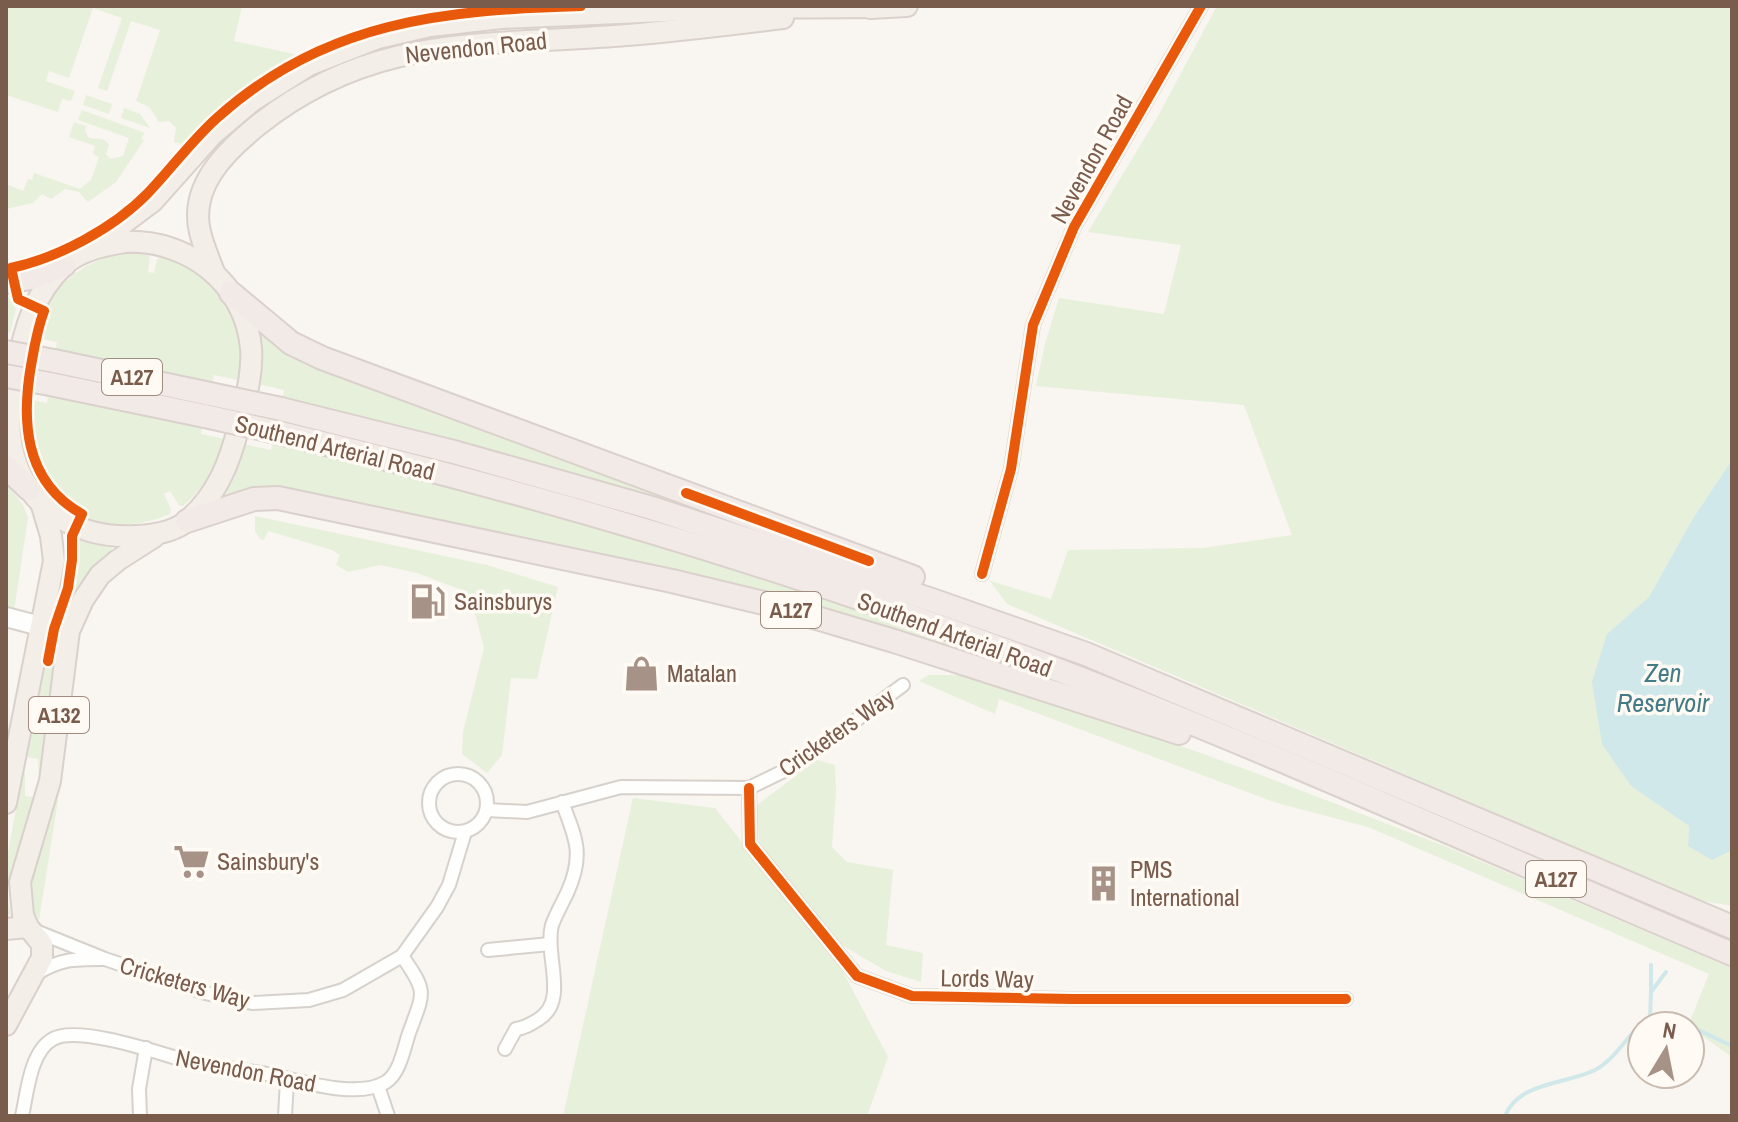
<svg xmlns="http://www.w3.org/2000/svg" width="1738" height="1122" font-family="'Archivo Narrow',sans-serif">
	<rect width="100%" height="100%" fill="#f9f5f0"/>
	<g fill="#e7f0db">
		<polygon points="6,6 242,6 234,41 294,54 295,57 227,102 184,145 174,142 176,128 169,121 159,122 149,107 136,101 160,30 131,21 107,91 98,88 122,18 93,8 69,78 49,71 46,81 75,91 71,101 62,99 58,112 6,95"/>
		<polygon points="1217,6 1732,6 1732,460 1692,520 1649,597 1607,634 1631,786 1689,826 1688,846 1732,850 1732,906 1699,900 1007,604 990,581 1051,599 1068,550 1203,548 1292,535 1244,405 1036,386 1045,344 1059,298 1164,314 1181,245 1088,232 1158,116"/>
		<polygon points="86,95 112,104 109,114 83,105"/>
		<polygon points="124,108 140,114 150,128 121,118"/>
		<path d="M82 110 145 133 141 138 144 140 116 182 88 202 79 192 65 189 51 199 42 194 33 203 6 209 8 185 23 191 28 179 32 180 34 173 80 189 91 180 99 157 93 154 95 146 69 137 74 122 86 126 85 131 89 138C98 140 104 136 109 145L106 154 110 159 123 156 129 138 78 120Z"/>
		<path d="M134 252H146L150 258 148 272 154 273 157 259 166 256C217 276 251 324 238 380L214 375 211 387 55 354 57 342 38 338 48 308 45 306C67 273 95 256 134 252Z"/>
		<polygon points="6,293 16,309 10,333 6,332"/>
		<polygon points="262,332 748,525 747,528 728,524 728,521 681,507 282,403 284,390 258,384 261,356 259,335"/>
		<path d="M49 391 203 423 201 434 225 439C216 468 205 487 183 506L179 505 170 491 164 494 171 509 170 514C86 550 7 488 22 398L47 403Z"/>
		<polygon points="274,439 443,480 815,591 1096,692 285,492 218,503 233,477 244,444 271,450"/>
		<polygon points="6,483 23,505 28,518 14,611 6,608"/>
		<polygon points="255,516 487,565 558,587 537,679 511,678 502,755 487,773 462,754 463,732 484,648 476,617 462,590 417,573 380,565 348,572 336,565 340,555 332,550 268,531 264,540 260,539 255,531"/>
		<polygon points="78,540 111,547 114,554 87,580 41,783 39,782 38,759 26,757 49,629 63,583 65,556 78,555"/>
		<polygon points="928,675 967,675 1159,738 1253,772 1447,847 1732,968 1732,1057 1688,1026 1709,974 1368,827 1277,803 999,699 995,714 919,681"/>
		<polygon points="817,760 835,765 836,792 832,847 847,862 893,870 886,945 923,953 921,982 886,971 840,944 759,846 757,805"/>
		<path d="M23 772 25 773V796L37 798C34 810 31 823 26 835 16 862 1 885 11 914L6 916V863Z"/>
		<polygon points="633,798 715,808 842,970 888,1057 867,1116 563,1116"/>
		<polygon points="54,799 58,800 39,920 28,899 26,889"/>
	</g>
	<polygon fill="#d0e8ea" points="1732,460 1732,850 1712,860 1688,846 1689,826 1631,786 1602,744 1592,682 1607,634 1649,597 1692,520"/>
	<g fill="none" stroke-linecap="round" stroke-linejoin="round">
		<g stroke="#d0e8ea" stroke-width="4">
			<polyline points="1651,965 1651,991"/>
			<polyline points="1650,1018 1651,992 1666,972"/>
			<polyline points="1690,1026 1732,1046"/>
			<path d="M1505 1116C1518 1082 1567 1084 1595 1070 1623 1056 1634 1014 1667 1015"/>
		</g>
		<defs>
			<g id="street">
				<polyline points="982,574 1011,469 1033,325 1074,227 1201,6"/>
				<circle cx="458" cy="803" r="29"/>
				<polyline points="749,788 750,844 857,976 912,996 1072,999 1346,999"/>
				<polyline points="487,810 527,812 621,787 749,788 796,765 903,685"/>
				<polyline points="33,930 105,959 205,993 252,1003 309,1000 343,990 402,956 437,907 449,885 465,832"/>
				<polyline points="488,950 550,944"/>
				<path d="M36 974C60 959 73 959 102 959"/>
				<path d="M505 1049 516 1029C525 1028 531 1024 539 1019 569 1000 544 955 552 925 556 914 563 902 568 891 584 855 576 838 562 802"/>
				<polyline points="378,1086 388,1116"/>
				<path d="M22 1116C27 1094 30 1051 53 1039 77 1025 156 1052 183 1060 210 1067 239 1069 267 1074 299 1080 356 1100 386 1082 400 1073 404 1048 409 1033 424 992 428 993 402 956"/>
				<polyline points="140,1116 139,1089 146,1048"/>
				<polyline points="285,1116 287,1081"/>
			</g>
			<polyline id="secondary" points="6,617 40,626"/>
			<g id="primary">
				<polyline points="870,8 907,6"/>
				<path d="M125 242C188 239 245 283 251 348 253 374 245 401 239 425 230 462 217 495 188 520 175 532 154 535 137 536 72 540 16 502 10 434 8 412 13 390 17 368 24 329 34 294 64 265 80 250 105 245 125 242Z"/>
				<polyline points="85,252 152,202 212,135 252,101 309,65 378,38 430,26 501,18 735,8 881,7"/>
				<path d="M214 272C209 259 203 245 200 232 189 187 225 152 257 126 370 35 479 46 614 36 670 32 726 25 783 18"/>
				<polyline points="6,803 54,561 51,536 42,506"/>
				<polyline points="6,929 28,927"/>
				<polyline points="6,1025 42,958 42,944 28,927 23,915 20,882 50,781 69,631 83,600 100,575 118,560 154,537"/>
			</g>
			<g id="highway">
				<polyline points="6,282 31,278 64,265"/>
				<polyline points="231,293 291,343 322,358 913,577"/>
				<polyline points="54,361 210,394"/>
				<polyline points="50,384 205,416"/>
				<polyline points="281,409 454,452 652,508 932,600 1086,654 1732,927"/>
				<path d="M276 432C548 496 818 577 1079 678 1299 764 1514 862 1732 954"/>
				<polyline points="6,467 29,489"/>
				<polyline points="187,521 254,499 278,498 672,581 780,607 894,641 1179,733"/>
			</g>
		</defs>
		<use href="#street" stroke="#d7d1cb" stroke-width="16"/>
		<use href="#secondary" stroke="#d9d2cb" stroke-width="22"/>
		<use href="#primary" stroke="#dad1cc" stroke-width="24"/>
		<use href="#highway" stroke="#dad1cc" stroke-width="26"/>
		<use href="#street" stroke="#fefefd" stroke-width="12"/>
		<use href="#secondary" stroke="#fefefd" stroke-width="18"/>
		<use href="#primary" stroke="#f3eee8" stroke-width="20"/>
		<use href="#highway" stroke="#f2eae7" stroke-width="22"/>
		<defs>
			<g id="highway-bridge">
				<polyline points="6,352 54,361"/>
				<polyline points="6,376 50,384"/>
				<polyline points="210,394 281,409"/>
				<polyline points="205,416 276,432"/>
			</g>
		</defs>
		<use href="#highway-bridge" stroke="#dad1cc" stroke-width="26" stroke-linecap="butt"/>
		<use href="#highway-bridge" stroke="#f2eae7" stroke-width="22"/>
		<defs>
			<g id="cycleway">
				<polyline points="686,493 869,561"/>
				<polyline points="982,574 1011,469 1033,325 1074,227 1201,6"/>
				<path d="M48 661 54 629 68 588 72 560V536L82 514C23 481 21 418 32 360 35 343 38 327 44 311L18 299 11 268C58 258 114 228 148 193 172 168 192 140 218 117 325 21 444 10 581 6"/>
				<polyline points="749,788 750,844 857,976 912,996 1072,999 1346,999"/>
			</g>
		</defs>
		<use href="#cycleway" stroke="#fffaf3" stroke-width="15"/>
		<use href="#cycleway" stroke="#e8590c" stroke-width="10"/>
	</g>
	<defs>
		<symbol id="fuel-bare" viewBox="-9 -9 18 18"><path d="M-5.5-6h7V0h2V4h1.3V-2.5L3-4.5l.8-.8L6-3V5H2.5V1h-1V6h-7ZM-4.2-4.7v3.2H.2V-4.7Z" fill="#a69286" stroke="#fffaf3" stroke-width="2.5" paint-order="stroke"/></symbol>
		<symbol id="shop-bare" viewBox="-9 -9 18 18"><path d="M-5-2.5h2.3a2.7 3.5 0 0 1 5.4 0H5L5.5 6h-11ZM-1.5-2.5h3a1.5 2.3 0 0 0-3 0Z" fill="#a69286" stroke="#fffaf3" stroke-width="2.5" paint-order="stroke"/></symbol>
		<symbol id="supermarket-bare" viewBox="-9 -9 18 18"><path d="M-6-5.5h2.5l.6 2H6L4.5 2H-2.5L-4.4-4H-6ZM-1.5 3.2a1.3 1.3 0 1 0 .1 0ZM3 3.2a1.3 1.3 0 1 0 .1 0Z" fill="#a69286" stroke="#fffaf3" stroke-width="2.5" paint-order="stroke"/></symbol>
		<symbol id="building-bare" viewBox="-9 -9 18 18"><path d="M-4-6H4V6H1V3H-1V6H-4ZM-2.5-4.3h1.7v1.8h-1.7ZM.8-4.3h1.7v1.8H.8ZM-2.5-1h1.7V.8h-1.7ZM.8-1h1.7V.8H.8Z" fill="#a69286" stroke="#fffaf3" stroke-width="2.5" paint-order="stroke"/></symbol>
	</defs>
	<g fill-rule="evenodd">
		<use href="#fuel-bare" x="402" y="576" width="51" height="51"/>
		<use href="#shop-bare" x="616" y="648" width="51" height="51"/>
		<use href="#supermarket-bare" x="166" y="836" width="51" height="51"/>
		<use href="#building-bare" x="1078" y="858" width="51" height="51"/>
	</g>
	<g text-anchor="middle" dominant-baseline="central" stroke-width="7" stroke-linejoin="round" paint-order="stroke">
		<g fill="#fffaf3" stroke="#a28b7f" stroke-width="2">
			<rect x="102" y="359" width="60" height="36" rx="6"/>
			<rect x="761" y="592" width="60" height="36" rx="6"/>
			<rect x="29" y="697" width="60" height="36" rx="6"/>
			<rect x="1526" y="861" width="60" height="36" rx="6"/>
		</g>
		<g font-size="22" font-weight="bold" fill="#7a5c4d">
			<text x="132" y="377">A127</text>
			<text x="791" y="610">A127</text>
			<text x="59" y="715">A132</text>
			<text x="1556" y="879">A127</text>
		</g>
		<g font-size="24" fill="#7a5c4d" stroke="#fffaf3">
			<text transform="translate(476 47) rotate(-6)">Nevendon Road</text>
			<text transform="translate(1091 159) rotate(-61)">Nevendon Road</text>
			<text transform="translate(335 447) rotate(14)">Southend Arterial Road</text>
			<text transform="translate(955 634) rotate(20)">Southend Arterial Road</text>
			<text transform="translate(836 732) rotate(-35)">Cricketers Way</text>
			<text transform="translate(987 978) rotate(1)">Lords Way</text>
			<text transform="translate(185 982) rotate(16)">Cricketers Way</text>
			<text transform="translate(246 1070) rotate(11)">Nevendon Road</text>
		</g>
		<g font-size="24" fill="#7a5c4d" stroke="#fffaf3" text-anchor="start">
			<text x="454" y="601">Sainsburys</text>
			<text x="667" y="673">Matalan</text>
			<text x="217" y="861">Sainsbury's</text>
			<text x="1130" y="869">PMS<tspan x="1130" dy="28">International</tspan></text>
		</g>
		<g font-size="26" font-style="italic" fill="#437c86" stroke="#fffaf3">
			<text x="1663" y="672">Zen<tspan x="1663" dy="30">Reservoir</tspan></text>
		</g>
	</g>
	<rect width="1738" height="1122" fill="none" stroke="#7a5c4d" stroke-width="16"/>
	<g transform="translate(1666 1050) rotate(10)"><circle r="38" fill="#fffaf3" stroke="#cabbb1" stroke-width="2"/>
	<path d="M0-6L14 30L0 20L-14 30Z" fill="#a69286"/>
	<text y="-12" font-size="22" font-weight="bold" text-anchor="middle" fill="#7a5c4d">N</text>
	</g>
</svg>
